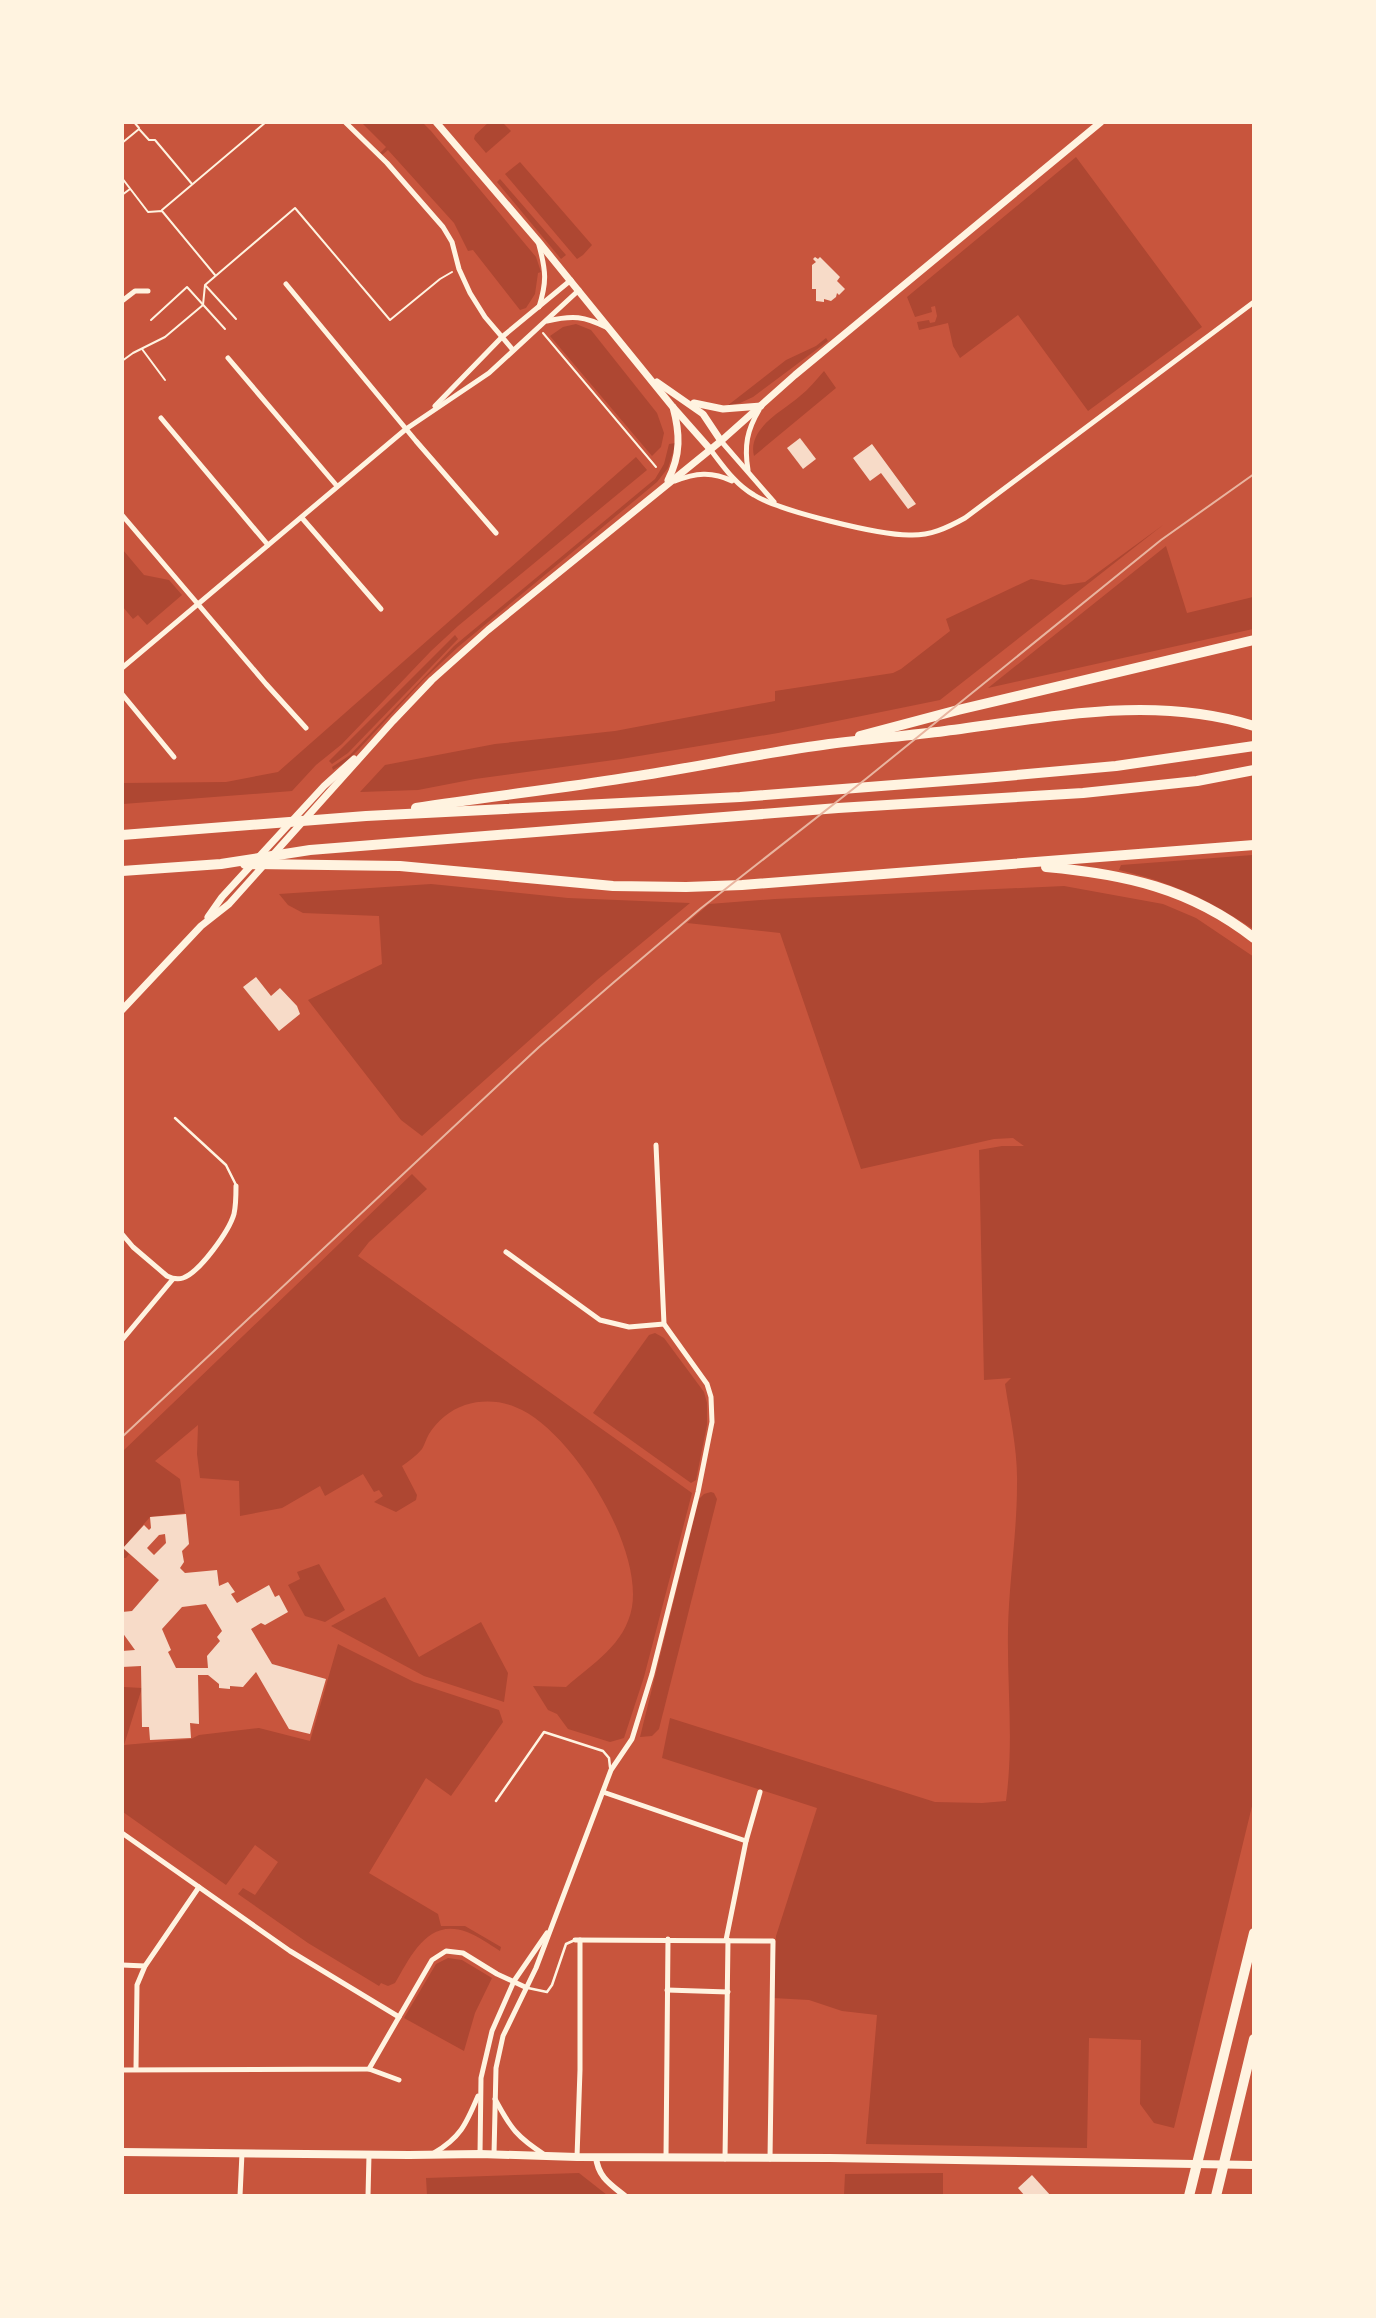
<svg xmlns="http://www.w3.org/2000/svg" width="1376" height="2318" font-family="'Fira Sans',sans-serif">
	<rect width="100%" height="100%" fill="#c8553d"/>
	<g fill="#ae4732">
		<polygon points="489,122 503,123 511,131 486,153 474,139 475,135"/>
		<polygon points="362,123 423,123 431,131 536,257 541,272 538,273 535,294 526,308 520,310 473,250 468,251 454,223 388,150 382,155 380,153 386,147"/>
		<polygon points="1076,157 1202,327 1088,411 1018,315 960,358 953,346 948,323 919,330 917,322 929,320 930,323 935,322 937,316 935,306 931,307 932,312 915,317 907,297"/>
		<polygon points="520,162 592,245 583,255 577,259 505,174"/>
		<polygon points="500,179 566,255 561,259 497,182"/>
		<polygon points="576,324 591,330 657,413 664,433 661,447 652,456 550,336 563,327"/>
		<polygon points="826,338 828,341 753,397 740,403 727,406 786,360 816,346"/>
		<path d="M824 371 836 388 754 456C747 428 783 411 800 396 809 389 816 380 824 371Z"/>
		<polygon points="676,443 668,468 657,482 458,647 423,680 359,749 346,762 333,770 332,767 350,755 454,646 655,479 664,464 669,444"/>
		<polygon points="636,457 647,470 458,626 431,651 342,744 316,765 292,791 123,804 123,783 226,782 278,772"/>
		<polygon points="1163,525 940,700 778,733 621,759 475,779 418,790 360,792 385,765 495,744 615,731 775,701 775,691 893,673 901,669 950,631 946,619 1031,579 1064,585 1085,582"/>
		<polygon points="1166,546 1187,613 1253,597 1253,629 988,688"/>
		<polygon points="123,550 144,575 169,580 182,595 147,625 138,615 133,619 123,607"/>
		<polygon points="455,635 458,639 348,753 332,764 329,761"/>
		<path d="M1253 855V929C1206 898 1173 883 1119 870L1121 865Z"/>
		<polygon points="431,884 568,898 690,903 597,980 422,1136 401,1120 308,1000 382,964 379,916 303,913 288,905 279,894"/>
		<path d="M1064 886 1163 904 1196 918 1254 957 1253 1802 1174 2128 1154 2123 1140 2104 1141 2040 1089 2038 1087 2148 866 2144 877 2015 842 2011 809 2000 773 1998 776 1936 817 1808 662 1758 670 1718 935 1802 982 1803 1006 1801C1014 1741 1007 1689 1008 1630 1009 1581 1017 1533 1017 1485 1018 1451 1010 1417 1005 1384L1011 1378 984 1380 979 1150 1002 1146H1024L1013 1138 994 1139 861 1169 780 933 687 923 709 904 775 899Z"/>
		<path d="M412 1174 427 1189 369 1242 358 1256 692 1493 644 1677 624 1738 610 1742 568 1729 557 1714 548 1710 533 1686 566 1687C593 1663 625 1645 632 1607 642 1547 575 1437 522 1410 505 1401 484 1399 465 1405 450 1410 437 1421 429 1434 426 1439 425 1444 422 1449 416 1456 409 1461 402 1466L417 1495 416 1500 396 1512 374 1502 383 1496 379 1490 374 1492 363 1474 325 1496 320 1486 282 1508 240 1516 239 1481 200 1478 197 1454 198 1425 155 1461 180 1479 185 1513 150 1517 123 1548 129 1554 126 1558H123V1451Z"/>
		<polygon points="655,1333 664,1338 704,1392 707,1403 707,1425 696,1480 691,1483 593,1413 649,1335"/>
		<polygon points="711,1492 714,1493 717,1499 659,1729 652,1736 640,1737 699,1499 704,1494"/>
		<polygon points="319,1564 345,1610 325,1622 305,1616 288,1585 300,1579 297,1572"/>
		<polygon points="385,1597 419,1657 481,1622 508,1673 504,1702 424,1676 331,1626"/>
		<path d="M338 1644 414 1682 499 1710 503 1722 451 1796 426 1778 369 1873 438 1914 441 1926H465L501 1947 500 1951C489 1944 478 1936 467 1932 428 1917 411 1956 395 1983L388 1986 381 1983 379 1986 308 1943 238 1894 243 1888 255 1895 278 1862 255 1845 226 1885 123 1812 124 1687 142 1688 124 1745 191 1739 199 1735 259 1728 310 1741Z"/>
		<polygon points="448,1958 462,1960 492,1978 475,2013 464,2051 404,2018 436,1964"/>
		<polygon points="579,2173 607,2195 427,2195 426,2178"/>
		<polygon points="943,2173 943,2195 844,2195 845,2174"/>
	</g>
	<g fill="#f7dbc8" fill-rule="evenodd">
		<polygon points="815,257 818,259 820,257 840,277 837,281 845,289 839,295 837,293 836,297 831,301 824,299 824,302 816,301 816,289 812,289 812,265 816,262 813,259"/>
		<polygon points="800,438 816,459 803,469 787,448"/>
		<polygon points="872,444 916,504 908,509 881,473 870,481 853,458"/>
		<polygon points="256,977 271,996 280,988 297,1006 300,1014 279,1031 243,987"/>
		<path d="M186 1514 189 1544 182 1551 184 1562 180 1568 185 1573 217 1570 219 1586 228 1582 235 1592 231 1594 237 1603 269 1585 275 1597 279 1595 288 1612 265 1625 261 1623 251 1629 272 1664 326 1679 310 1734 289 1729 256 1672 243 1687 230 1686V1689L219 1688V1684L208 1675H198L199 1724 190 1723 191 1738 150 1740 149 1727H142L141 1666 122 1667V1651L135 1650 122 1632V1612L132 1611 159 1580 123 1548 144 1525 149 1530 151 1528 150 1517ZM165 1534 166 1543 154 1555 147 1548 159 1535ZM206 1604 222 1631 217 1637 220 1641 207 1656 208 1668H176L168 1652 171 1650 162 1629 182 1607Z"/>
		<polygon points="1032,2175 1051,2196 1025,2196 1018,2188"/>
	</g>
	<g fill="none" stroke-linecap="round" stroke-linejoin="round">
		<g stroke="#fff3e0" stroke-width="2">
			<polyline points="134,122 139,128"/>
			<polyline points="122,143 139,129 149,140 155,140 192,184"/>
			<polyline points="122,178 148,212 162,211 215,275"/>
			<polyline points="122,195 130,189"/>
			<polyline points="162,210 266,122"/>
			<polyline points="206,286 236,319"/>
			<polyline points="151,320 187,287 225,329"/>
			<polyline points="543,333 656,467"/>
			<polyline points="142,349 165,380"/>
			<polyline points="122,361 133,353 165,337 203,305 205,285 295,208 390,320 440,279 452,272"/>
		</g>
		<g stroke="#fff3e0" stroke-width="2.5">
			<polyline points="175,1118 226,1165 236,1185"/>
			<polyline points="496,1801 544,1732 603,1751 609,1758 610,1767"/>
			<polyline points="528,1988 547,1992 552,1985 566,1944 575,1940"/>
		</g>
		<g stroke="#fff3e0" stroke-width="5">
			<polyline points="345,122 387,163 443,227 452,242 459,269 470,293 485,317 513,350"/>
			<polyline points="286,284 416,441 496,533"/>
			<polyline points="122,301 135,291 148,291"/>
			<path d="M539 307C547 282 546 271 539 245"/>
			<path d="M547 321C573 315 584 316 608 328"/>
			<polyline points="228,358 337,486"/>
			<polyline points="435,406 502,337 571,280"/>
			<polyline points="161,418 268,545"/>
			<polyline points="721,441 774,502"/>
			<path d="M710 449C723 466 735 484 754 495 779 511 879 535 909 535 930 536 947 528 965 518L1254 302"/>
			<path d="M748 470C744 446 747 430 759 410"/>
			<path d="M675 481C695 473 712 471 732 481"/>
			<polyline points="122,515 266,684 306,728"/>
			<polyline points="302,518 381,609"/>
			<polyline points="122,668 406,429 489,373 579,290"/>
			<polyline points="122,694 174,757"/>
			<path d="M122 1234 133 1247 167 1276C173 1279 177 1280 183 1278 200 1272 229 1231 234 1214 236 1205 236 1195 236 1186"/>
			<polyline points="506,1252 600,1320 629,1327 664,1324"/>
			<polyline points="122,1340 173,1279"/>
			<polyline points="603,1792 746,1841"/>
			<polyline points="122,1833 290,1951 399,2017 432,1960 446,1951 463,1953 497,1974 525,1987"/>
			<polyline points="575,1940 773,1941 770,2159"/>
			<polyline points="726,1940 746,1841 760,1792"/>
			<polyline points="122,1965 145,1966"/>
			<polyline points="667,1990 728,1992"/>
			<polyline points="136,2069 137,1985 145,1966 199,1887"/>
			<polyline points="369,2069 399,2080"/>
			<polyline points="122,2070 369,2069 399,2017"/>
			<path d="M495 2099C511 2129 517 2137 545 2155"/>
			<path d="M434 2153C461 2137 466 2124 478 2096"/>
			<polyline points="480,2154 481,2078 492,2031 514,1981 547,1933"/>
			<polyline points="494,2154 496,2068 503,2036 536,1968 611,1770 632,1739 652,1674 698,1492 712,1422 711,1397 707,1384 664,1324 656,1145"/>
			<polyline points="577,2157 580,2070 580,1940"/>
			<polyline points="666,2158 668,1939"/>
			<polyline points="725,2159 728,1940"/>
			<polyline points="240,2196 242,2153"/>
			<polyline points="368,2196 369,2155"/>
		</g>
		<path stroke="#fff3e0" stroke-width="6" d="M596 2157C598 2177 610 2184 625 2196"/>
		<g stroke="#fff3e0" stroke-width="7">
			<polyline points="436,122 538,241 672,406 710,449"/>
			<polyline points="657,382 703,414 721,441"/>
			<polyline points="694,403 723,409 761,406"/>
			<path d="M668 480C681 455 680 433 673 407"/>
			<polyline points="208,917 222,897 324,786 354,759"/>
			<polyline points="122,1010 201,926 229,904 393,721 432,680 488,630 721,441 795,375 1101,122"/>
		</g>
		<polyline stroke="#fff3e0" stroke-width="8" points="122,2152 409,2155 480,2154 577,2157 830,2158 1254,2165"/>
		<g stroke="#fff3e0" stroke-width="10">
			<polyline points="860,736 958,710 1254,640"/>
			<path d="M416 808C486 797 556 789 625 778 693 768 761 753 829 744 867 739 906 736 945 731 1049 718 1150 694 1254 726"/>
			<polyline points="122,835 366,816 740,797 984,778 1116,766 1254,746"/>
			<polyline points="245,864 400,866 613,886 686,887 742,885 1254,845"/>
			<path d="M1046 867C1124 874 1190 888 1254 938"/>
			<polyline points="122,871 221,864 310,850 838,808 1083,793 1197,781 1254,770"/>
			<polyline points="1189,2196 1254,1933"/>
			<polyline points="1216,2196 1254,2039"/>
		</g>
		<polyline stroke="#e9b49f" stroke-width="2" points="122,1437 539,1047 613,983 700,909 867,778 1161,540 1254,474"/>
	</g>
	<rect width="1376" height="2318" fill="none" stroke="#fff3e0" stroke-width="248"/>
</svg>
